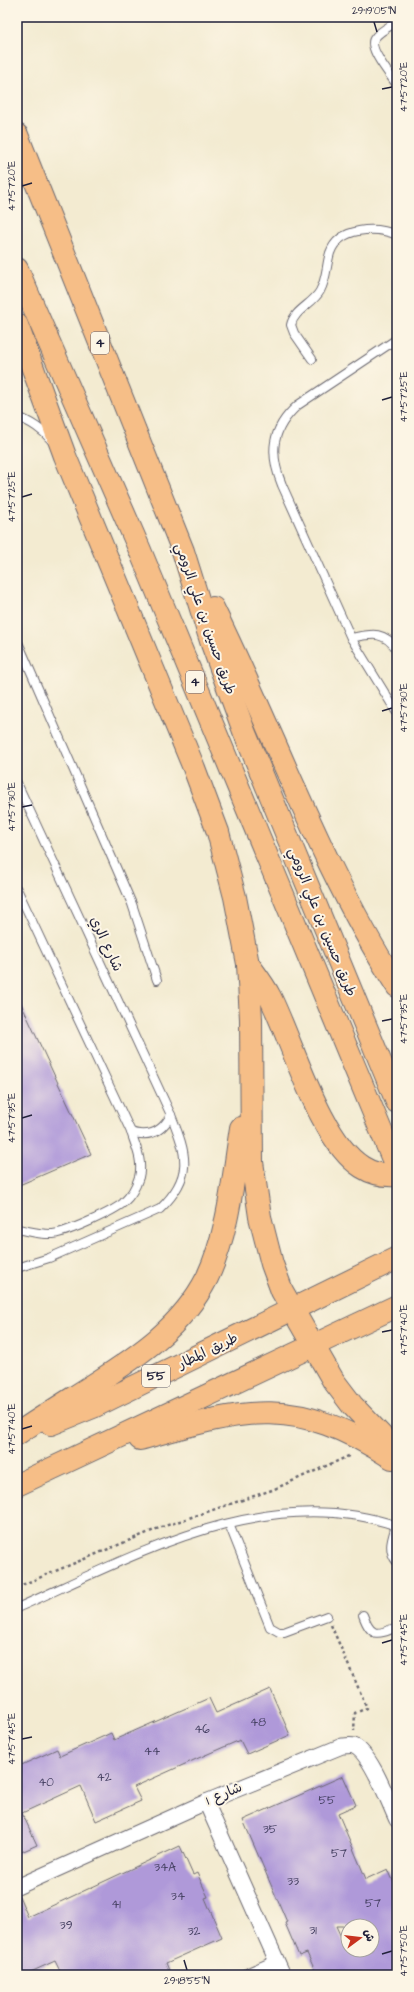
<svg xmlns="http://www.w3.org/2000/svg" width="414" height="1992" font-family="'Architects Daughter','Playpen Sans Arabic',sans-serif">
	<rect width="100%" height="100%" fill="#fcf5e5"/>
	<filter id="ink" filterUnits="userSpaceOnUse"><feTurbulence type="fractalNoise" baseFrequency=".025" numOctaves="2"/><feDisplacementMap in="SourceGraphic" scale="8" xChannelSelector="R" yChannelSelector="G"/><feConvolveMatrix kernelMatrix="1 2 1 2 8 2 1 2 1" color-interpolation-filters="sRGB"/></filter>
	<filter id="wash" filterUnits="userSpaceOnUse"><feTurbulence type="fractalNoise" baseFrequency=".012" numOctaves="4" result="noise"/><feDisplacementMap in="SourceGraphic" scale="16" xChannelSelector="R" yChannelSelector="G"/><feGaussianBlur stdDeviation="0.9" result="paint"/><feColorMatrix in="noise" values="0 0 0 0 0 0 0 0 0 0 0 0 0 0 0 0 0 1.4 0 .05"/><feComposite in="paint" operator="in"/></filter>
	<g filter="url(#wash)">
		<rect width="100%" height="100%" fill="#f3ebd1"/>
		<g id="blocks">
			<g fill="#af99d9" fill-rule="evenodd">
				<polygon points="17,995 91,1154 17,1186"/>
				<polygon points="270,1689 290,1735 247,1754 240,1740 194,1760 134,1787 141,1801 96,1821 81,1786 22,1813 37,1845 17,1854 17,1767 57,1749 60,1756 111,1733 114,1740 209,1698 216,1713"/>
				<path d="M343 1776 356 1805 338 1813 366 1879 388 1869 397 1890V1975H317L307 1953 299 1956 285 1923 287 1922 243 1820ZM336 1926H372V1950H347Z"/>
				<polygon points="180,1846 193,1875 197,1873 208,1897 205,1898 222,1938 166,1963 171,1975 62,1975 55,1961 24,1975 17,1975 17,1896 19,1896 28,1917"/>
			</g>
		</g>
	</g>
	<g filter="url(#ink)">
		<use href="#blocks" fill-opacity="0" stroke="#6b6870" stroke-width="1"/>
		<g fill="none" stroke-linecap="round" stroke-linejoin="round">
			<defs>
				<g id="service">
					<path d="M397 22C390 26 378 32 374 39 368 49 391 76 397 85"/>
					<path d="M397 339 298 405C271 429 269 453 282 485L351 638 397 713"/>
					<path d="M312 359 294 333 291 325C294 310 313 304 320 291 327 278 326 266 330 253 339 227 376 226 397 235"/>
					<path d="M17 417C30 421 44 431 52 441"/>
					<path d="M351 638C371 634 384 630 397 650"/>
					<polyline points="17,640 132,904 157,980"/>
					<path d="M17 783 171 1115C187 1155 194 1176 160 1209L49 1258 17 1268"/>
					<path d="M17 889 131 1132C136 1147 143 1161 139 1177 136 1187 131 1196 123 1203 112 1212 68 1232 53 1234 42 1235 29 1231 17 1229"/>
					<path d="M131 1132C149 1138 162 1132 171 1115"/>
					<polyline points="229,1524 270,1627 279,1632 284,1632 327,1616"/>
					<path d="M396 1526C392 1539 387 1550 397 1562"/>
					<path d="M17 1608C134 1556 266 1481 397 1526"/>
					<path d="M363 1615C371 1638 377 1635 397 1627"/>
				</g>
				<g id="minor">
					<polyline points="206,1802 283,1975"/>
					<path d="M17 1887 206 1802 342 1746C346 1746 351 1745 354 1746 371 1753 389 1803 397 1820"/>
					<polyline points="250,1975 277,1963"/>
				</g>
				<g id="trunk">
					<polyline points="17,135 183,551 211,641 244,731 397,1102"/>
					<polyline points="17,269 139,548 397,1169"/>
					<polyline points="17,325 65,456 194,768 218,832 235,897 248,964 251,1019 252,1162 260,1217 272,1264 282,1291 333,1380 352,1405 397,1452"/>
					<path d="M213 608C275 734 321 867 397 986"/>
					<path d="M248 964C256 975 264 985 270 997 293 1043 320 1141 362 1167 373 1174 385 1176 397 1175"/>
					<polyline points="51,1424 93,1407 397,1258"/>
					<path d="M17 1434C42 1417 68 1401 93 1385 138 1356 182 1327 207 1278 229 1232 233 1178 241 1128"/>
					<path d="M140 1439C246 1409 293 1394 392 1458"/>
					<polyline points="17,1485 397,1306"/>
				</g>
			</defs>
			<use href="#service" stroke="#6b6870" stroke-width="10"/>
			<use href="#minor" stroke="#6b6870" stroke-width="17"/>
			<use href="#trunk" stroke="#6b6870" stroke-width="24"/>
			<g stroke="#6b6870" stroke-width="2.5" stroke-dasharray="3 3" stroke-linecap="butt">
				<polyline points="17,1587 159,1528 272,1490 351,1455"/>
				<polyline points="331,1625 367,1708 355,1713 354,1731"/>
			</g>
			<use href="#service" stroke="#fff" stroke-width="8"/>
			<use href="#minor" stroke="#fff" stroke-width="15"/>
			<use href="#trunk" stroke="#f6be87" stroke-width="22"/>
		</g>
	</g>
	<path fill="none" stroke="#22223b" stroke-width="1.5" d="M374 22 377 32M382 89 392 87M22 186 32 183M382 400 392 397M22 497 32 494M382 711 392 708M22 807 32 805M382 1021 392 1019M22 1118 32 1115M382 1332 392 1330M22 1429 32 1426M382 1643 392 1640M22 1739 32 1737M382 1954 392 1951M184 1960 187 1970"/>
	<g text-anchor="middle" dominant-baseline="central" stroke-width="4" stroke-linejoin="round" paint-order="stroke">
		<g font-size="12" fill="#454062">
			<text x="258" y="1722">48</text>
			<text x="202" y="1729">46</text>
			<text x="152" y="1751">44</text>
			<text x="104" y="1777">42</text>
			<text x="46" y="1782">40</text>
			<text x="327" y="1800">55</text>
			<text x="270" y="1829">35</text>
			<text x="339" y="1853">57</text>
			<text x="165" y="1867">34A</text>
			<text x="293" y="1881">33</text>
			<text x="178" y="1896">34</text>
			<text x="373" y="1903">57</text>
			<text x="116" y="1904">41</text>
			<text x="66" y="1925">39</text>
			<text x="313" y="1930">31</text>
			<text x="194" y="1931">32</text>
		</g>
		<g fill="#fcf5e5" stroke="#63616e" stroke-width="1">
			<rect x="91" y="332" width="18" height="22" rx="3"/>
			<rect x="186" y="671" width="18" height="22" rx="3"/>
			<rect x="142" y="1365" width="28" height="22" rx="3"/>
		</g>
		<g font-size="13" font-weight="bold" fill="#22223b">
			<text x="100" y="343">4</text>
			<text x="195" y="682">4</text>
			<text x="156" y="1376">55</text>
		</g>
		<g font-size="14" fill="#22223b" stroke="#fcf5e5">
			<text transform="translate(205 619) rotate(71)">طريق حسين بن علي الرومي</text>
			<text transform="translate(322 922) rotate(68)">طريق حسين بن علي الرومي</text>
			<text transform="translate(106 944) rotate(65)">شارع الري</text>
			<text transform="translate(208 1351) rotate(-26)">طريق المطار</text>
			<text transform="translate(224 1794) rotate(-23)">شارع 1</text>
		</g>
	</g>
	<rect width="414" height="1992" fill="none" stroke="#fcf5e5" stroke-width="44"/>
	<g transform="translate(360 1938) rotate(75)"><circle r="19" fill="#fcf5e5" stroke="#a5a1a1"/>
	<path d="M0-3L7 15L0 10L-7 15Z" fill="#c8321e"/>
	<text y="-6" font-size="11" font-weight="bold" text-anchor="middle" fill="#22223b">ش</text>
	</g>
	<rect x="22" y="22" width="370" height="1948" fill="none" stroke="#22223b" stroke-width="1.5"/>
	<g font-size="10" text-anchor="middle" fill="#22223b">
		<text x="374" y="14">29°19'05"N</text>
		<text transform="translate(403 87) rotate(-90)" y="4">47°57'20"E</text>
		<text transform="translate(11 186) rotate(-90)" y="4">47°57'20"E</text>
		<text transform="translate(403 397) rotate(-90)" y="4">47°57'25"E</text>
		<text transform="translate(11 497) rotate(-90)" y="4">47°57'25"E</text>
		<text transform="translate(403 708) rotate(-90)" y="4">47°57'30"E</text>
		<text transform="translate(11 807) rotate(-90)" y="4">47°57'30"E</text>
		<text transform="translate(403 1019) rotate(-90)" y="4">47°57'35"E</text>
		<text transform="translate(11 1118) rotate(-90)" y="4">47°57'35"E</text>
		<text transform="translate(403 1330) rotate(-90)" y="4">47°57'40"E</text>
		<text transform="translate(11 1429) rotate(-90)" y="4">47°57'40"E</text>
		<text transform="translate(403 1640) rotate(-90)" y="4">47°57'45"E</text>
		<text transform="translate(11 1739) rotate(-90)" y="4">47°57'45"E</text>
		<text transform="translate(403 1951) rotate(-90)" y="4">47°57'50"E</text>
		<text x="187" y="1984">29°18'55"N</text>
	</g>
</svg>
